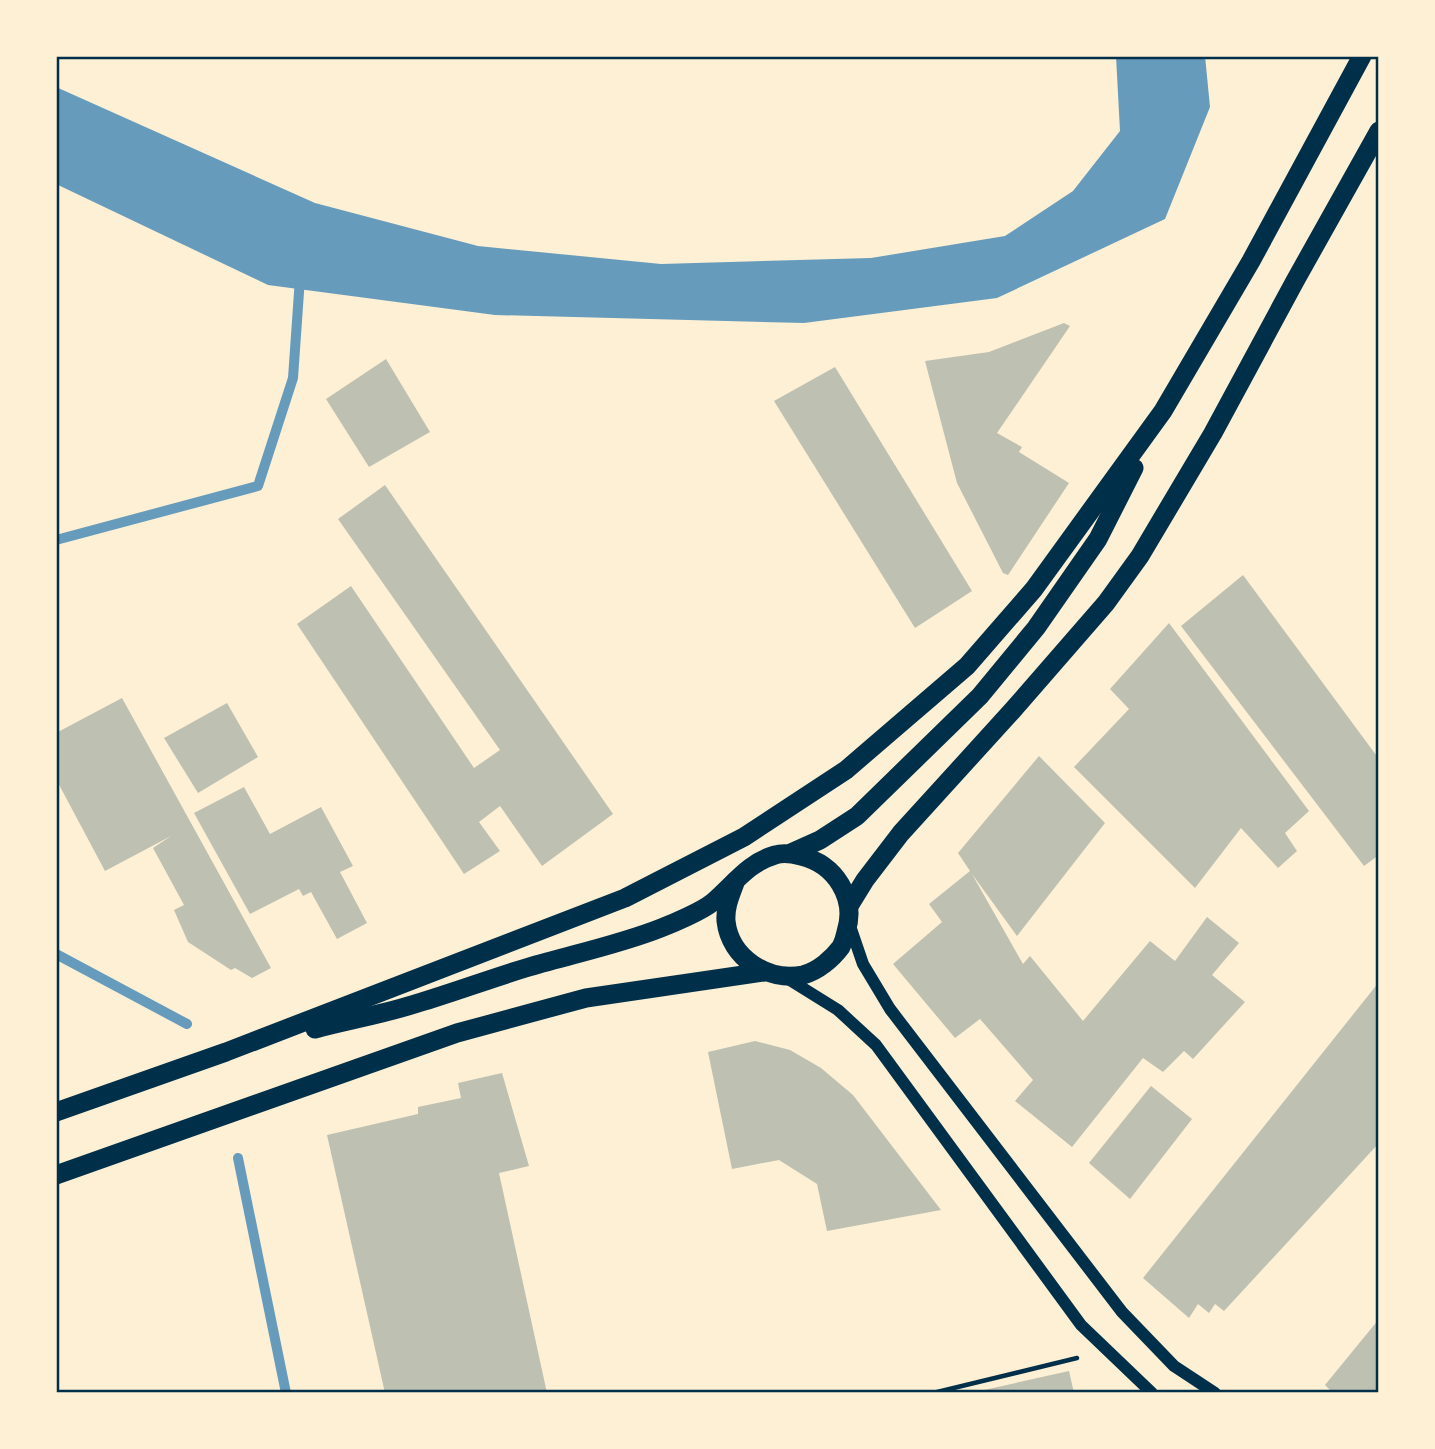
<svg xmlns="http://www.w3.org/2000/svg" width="1435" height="1449" font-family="Arial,sans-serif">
	<rect width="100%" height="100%" fill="#fdf0d5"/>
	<polygon fill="#669bbc" points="1116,56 1205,56 1210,107 1165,219 997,298 804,323 495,315 268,285 56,184 56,87 315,203 478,246 661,264 871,258 1005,236 1073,191 1120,131"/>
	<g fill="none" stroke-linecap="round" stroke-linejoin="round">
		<g stroke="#669bbc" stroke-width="10">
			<polyline points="56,540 258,486 293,378 300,278"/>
			<polyline points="56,954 187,1024"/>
			<polyline points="238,1158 286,1393"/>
		</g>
	</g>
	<g fill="#bec0b2">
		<polygon points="1064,323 1070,326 997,433 1022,447 1019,452 1069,483 1008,575 1003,573 957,483 925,361 989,352"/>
		<polygon points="386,359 430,432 369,467 326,399"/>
		<polygon points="835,367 972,591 915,628 774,401"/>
		<polygon points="385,485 613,814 542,866 500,806 479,822 500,851 464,874 297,624 351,586 474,768 500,750 338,519"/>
		<polygon points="1243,575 1379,759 1379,855 1364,866 1181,626"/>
		<polygon points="1169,623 1309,811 1285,833 1297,851 1278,868 1241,828 1195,888 1074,767 1129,709 1110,689"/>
		<polygon points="122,698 271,968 252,978 235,968 231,970 188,942 174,910 184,905 153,848 171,836 105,871 56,779 56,733"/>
		<polygon points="227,703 258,757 198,793 164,738"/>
		<polygon points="1039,756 1105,823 1017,936 972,874 1023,964 1030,956 1083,1021 1150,941 1175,961 1207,917 1239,943 1212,975 1245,1002 1193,1059 1184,1051 1163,1072 1143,1058 1072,1147 1015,1101 1033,1080 980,1019 955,1038 893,964 942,922 929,904 970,871 958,853"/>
		<polygon points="244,787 270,834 321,807 353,866 340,872 367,923 337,939 311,892 303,896 299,889 250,914 194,813"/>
		<polygon points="1379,982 1379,1143 1224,1311 1215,1304 1209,1313 1198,1304 1189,1318 1143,1278"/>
		<polygon points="755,1041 790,1050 821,1068 853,1095 941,1210 827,1231 817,1184 779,1160 732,1169 708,1052"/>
		<polygon points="502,1073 529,1166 499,1173 547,1393 385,1393 327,1135 418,1114 418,1107 461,1098 458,1083"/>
		<polygon points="1151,1086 1192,1119 1130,1199 1089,1163"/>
		<polygon points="1379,1319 1379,1393 1333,1393 1325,1385"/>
		<polygon points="1069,1371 1074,1393 975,1393 975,1392"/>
	</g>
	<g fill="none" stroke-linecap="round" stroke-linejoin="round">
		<polyline stroke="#003049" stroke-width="4.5" points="933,1393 1077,1358"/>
		<g stroke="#003049" stroke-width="12">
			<polyline points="849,923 863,964 890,1009 1122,1312 1174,1366 1215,1393"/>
			<polyline points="785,977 838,1010 876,1045 1081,1325 1152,1393"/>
		</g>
		<g stroke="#003049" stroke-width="19">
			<polyline points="791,853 820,840 857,816 980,696 1036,628 1098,539 1134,468"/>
			<polyline points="849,906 865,880 901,833 1012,711 1106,603 1140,556 1213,433 1295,281 1379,131"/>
			<path d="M315 1029C349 1020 384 1014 418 1003 455 992 492 978 529 967 573 954 618 945 661 928 674 923 702 911 713 902 733 885 749 862 775 855 784 852 793 854 801 856 835 864 857 898 846 932 845 937 843 943 841 947 832 959 818 971 803 975 768 982 730 958 726 921 725 906 731 894 736 880"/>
			<polyline points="56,1112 226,1052 625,898 744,837 846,770 967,666 1034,589 1163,411 1251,261 1362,56"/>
			<polyline points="56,1175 457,1033 586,998 764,972"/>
		</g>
	</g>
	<rect width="1435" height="1449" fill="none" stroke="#fdf0d5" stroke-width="116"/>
	<rect x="58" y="58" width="1319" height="1333" fill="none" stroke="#003049" stroke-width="2.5"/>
</svg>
